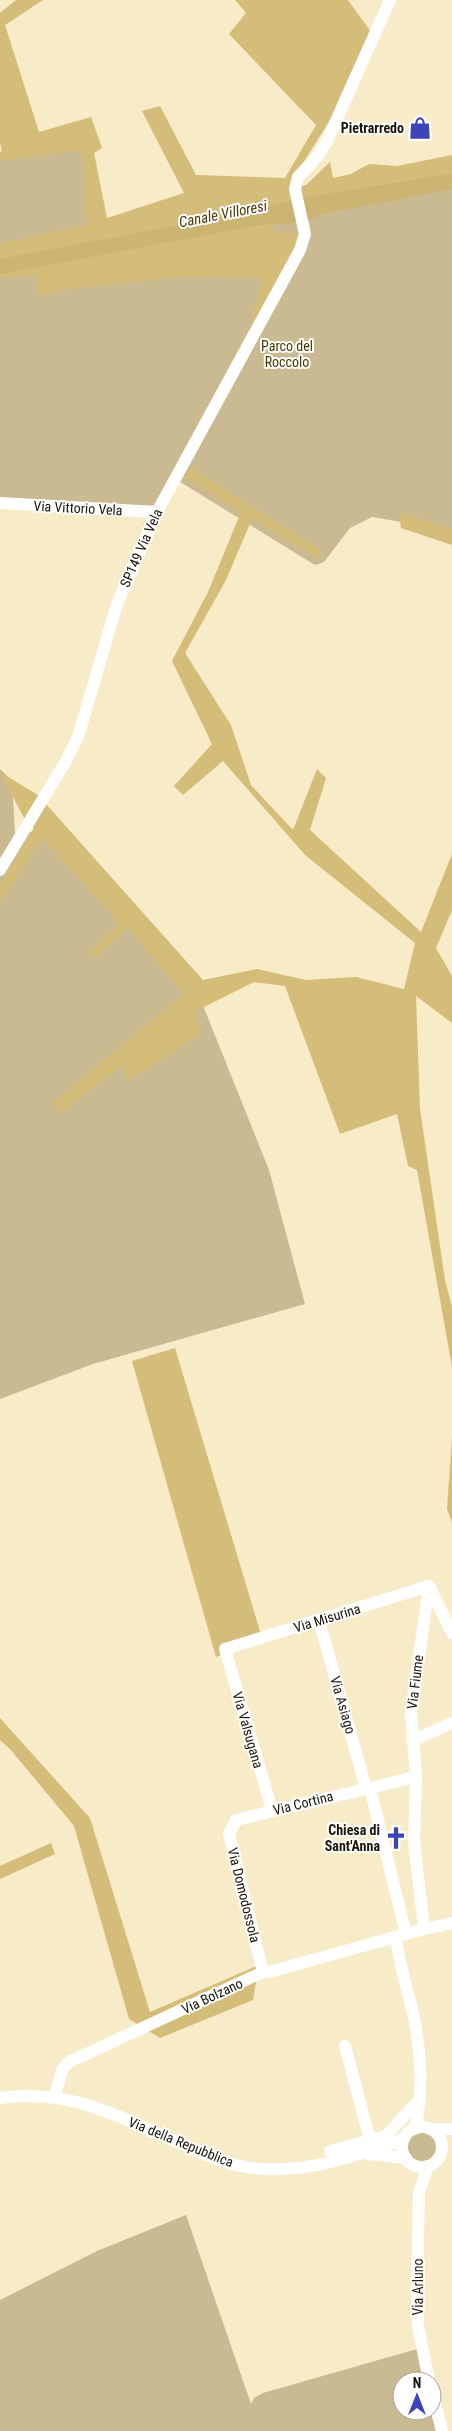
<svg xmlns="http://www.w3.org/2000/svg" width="452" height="2431" font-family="'Roboto Condensed',sans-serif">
	<rect width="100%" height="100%" fill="#f7ebc8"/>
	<g fill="#c9ba92">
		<polygon points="83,142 91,224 249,193 360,178 452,161 452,535 414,524 372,517 350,528 324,562 315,565 177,480 163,510 0,498 0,154"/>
		<polygon points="0,769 12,781 15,834 45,830 196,988 269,1170 305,1304 93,1364 0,1399"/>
		<circle cx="422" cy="2147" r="17"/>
		<polygon points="186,2215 251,2404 254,2398 263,2393 417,2349 424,2381 402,2381 402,2411 431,2411 436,2431 0,2431 0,2300 97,2251"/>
	</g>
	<g fill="#d4bc79">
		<polygon points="16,0 43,0 5,25 39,132 91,117 102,148 94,153 107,218 184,193 142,111 160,106 196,175 285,178 316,125 229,34 246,13 235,0 348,0 371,32 342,101 298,171 292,197 272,231 305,234 256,329 250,326 262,278 185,276 70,289 38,295 38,275 0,277 0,243 87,225 82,150 0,161 0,152 2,151 0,143 0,13"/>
		<polygon points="452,155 452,174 312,197 304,197 301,190 330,162 333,178 351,174 369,164 397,166"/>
		<polygon points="190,467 324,552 318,558 252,519 226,580 185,653 231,725 251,785 293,830 317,769 326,778 310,830 421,932 452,854 452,910 436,948 452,976 452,1023 416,996 420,1109 445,1280 452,1307 452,1367 417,1170 408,1166 397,1114 340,1134 285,986 254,982 196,1011 200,1034 128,1081 122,1065 59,1115 53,1103 184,994 128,928 95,958 89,953 119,923 42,838 0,904 0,885 34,828 24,818 0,772 38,795 203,980 257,969 306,980 356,977 404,989 415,943 305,855 223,761 183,795 174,786 212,744 172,661 208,592 241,512 184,477"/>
		<polygon points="399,512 452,529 452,545 401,528"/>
		<polygon points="175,1348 262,1638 216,1657 132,1361"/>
		<polygon points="452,1437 452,1523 447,1509"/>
		<polygon points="0,1718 90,1818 150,2012 259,1965 253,2000 160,2038 129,2019 74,1826 10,1749 0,1740"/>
		<polygon points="51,1843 55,1854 0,1879 0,1866"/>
	</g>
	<polygon fill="#cbb471" points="452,174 452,189 322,214 304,222 260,225 0,274 0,259 252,211 299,198"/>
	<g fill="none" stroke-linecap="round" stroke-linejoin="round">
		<g stroke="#fff" stroke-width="12">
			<polyline points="0,503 157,512"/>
			<polyline points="0,870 66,761 78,737 117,604 157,512 300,250 305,234 295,189 298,177 317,157 327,141 390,0"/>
			<polyline points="429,1586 452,1633"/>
			<polyline points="319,1620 365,1785 370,1788"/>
			<polyline points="412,1741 452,1723"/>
			<polyline points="416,1777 411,1712 429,1586"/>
			<polyline points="272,1810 225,1649 429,1586"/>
			<polyline points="406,1934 370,1788 416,1777 414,1841 424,1929"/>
			<path d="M396 1937C399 1961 405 1982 411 2005 421 2044 424 2090 415 2129"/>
			<polyline points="263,1972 229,1834 236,1820 370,1788"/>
			<polyline points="345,2046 370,2140"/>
			<polyline points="55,2096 62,2070 69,2062 263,1972 273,1971 424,1929 452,1923"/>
			<path d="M0 2098C73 2088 120 2118 184 2145 204 2154 224 2163 245 2167 301 2176 353 2157 404 2139"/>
			<circle cx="422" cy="2147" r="20"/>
			<polyline points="430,2129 452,2129"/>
			<polyline points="330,2151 386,2136 420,2099"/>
			<polyline points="368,2154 406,2158"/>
			<polyline points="428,2166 419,2192 417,2293 418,2326 429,2381"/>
			<polyline points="432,2392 442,2431"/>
		</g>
	</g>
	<defs>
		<symbol id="shop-bare" viewBox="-9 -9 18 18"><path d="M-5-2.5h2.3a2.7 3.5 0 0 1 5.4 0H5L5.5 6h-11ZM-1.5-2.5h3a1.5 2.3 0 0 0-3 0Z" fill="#3b45b9" stroke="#fff" stroke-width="2.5" paint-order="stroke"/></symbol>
		<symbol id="church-bare" viewBox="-9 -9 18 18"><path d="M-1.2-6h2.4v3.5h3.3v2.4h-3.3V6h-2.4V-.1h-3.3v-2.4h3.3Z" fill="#3b45b9" stroke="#fff" stroke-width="2.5" paint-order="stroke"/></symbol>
	</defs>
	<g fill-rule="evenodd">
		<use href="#shop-bare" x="404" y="112" width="32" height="32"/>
		<use href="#church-bare" x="380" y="1822" width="32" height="32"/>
	</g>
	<g text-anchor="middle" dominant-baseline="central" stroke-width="4" stroke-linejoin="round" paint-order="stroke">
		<g font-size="14" font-weight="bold" fill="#181407" stroke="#fff" text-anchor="end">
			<text x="404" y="128">Pietrarredo</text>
			<text x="380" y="1830">Chiesa di<tspan x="380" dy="16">Sant'Anna</tspan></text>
		</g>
		<g font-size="14" fill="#493900" stroke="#fff">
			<text x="287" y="346">Parco del<tspan x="287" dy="16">Roccolo</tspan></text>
		</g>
		<g font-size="14" fill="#181407" stroke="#fff">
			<text transform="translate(78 508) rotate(3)">Via Vittorio Vela</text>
			<text transform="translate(141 548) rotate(-66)">SP149 Via Vela</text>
			<text transform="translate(327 1618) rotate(-17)">Via Misurina</text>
			<text transform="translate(415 1682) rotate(-83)">Via Fiume</text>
			<text transform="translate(343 1705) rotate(74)">Via Asiago</text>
			<text transform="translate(248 1730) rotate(74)">Via Valsugana</text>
			<text transform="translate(303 1803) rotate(-14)">Via Cortina</text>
			<text transform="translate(244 1895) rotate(76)">Via Domodossola</text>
			<text transform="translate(212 1996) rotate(-25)">Via Bolzano</text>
			<text transform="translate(181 2142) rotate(22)">Via della Repubblica</text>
			<text transform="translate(418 2287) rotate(-90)">Via Arluno</text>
		</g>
		<g font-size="15" font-style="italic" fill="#4b3a02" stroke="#fff">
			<text transform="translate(223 214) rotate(-11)">Canale Villoresi</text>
		</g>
	</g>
	<g transform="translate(417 2396)"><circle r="24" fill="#ffffff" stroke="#a3a19c"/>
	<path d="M0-4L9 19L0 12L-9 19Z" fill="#3b45b9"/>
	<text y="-8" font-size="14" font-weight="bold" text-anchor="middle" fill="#181407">N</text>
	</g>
</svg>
